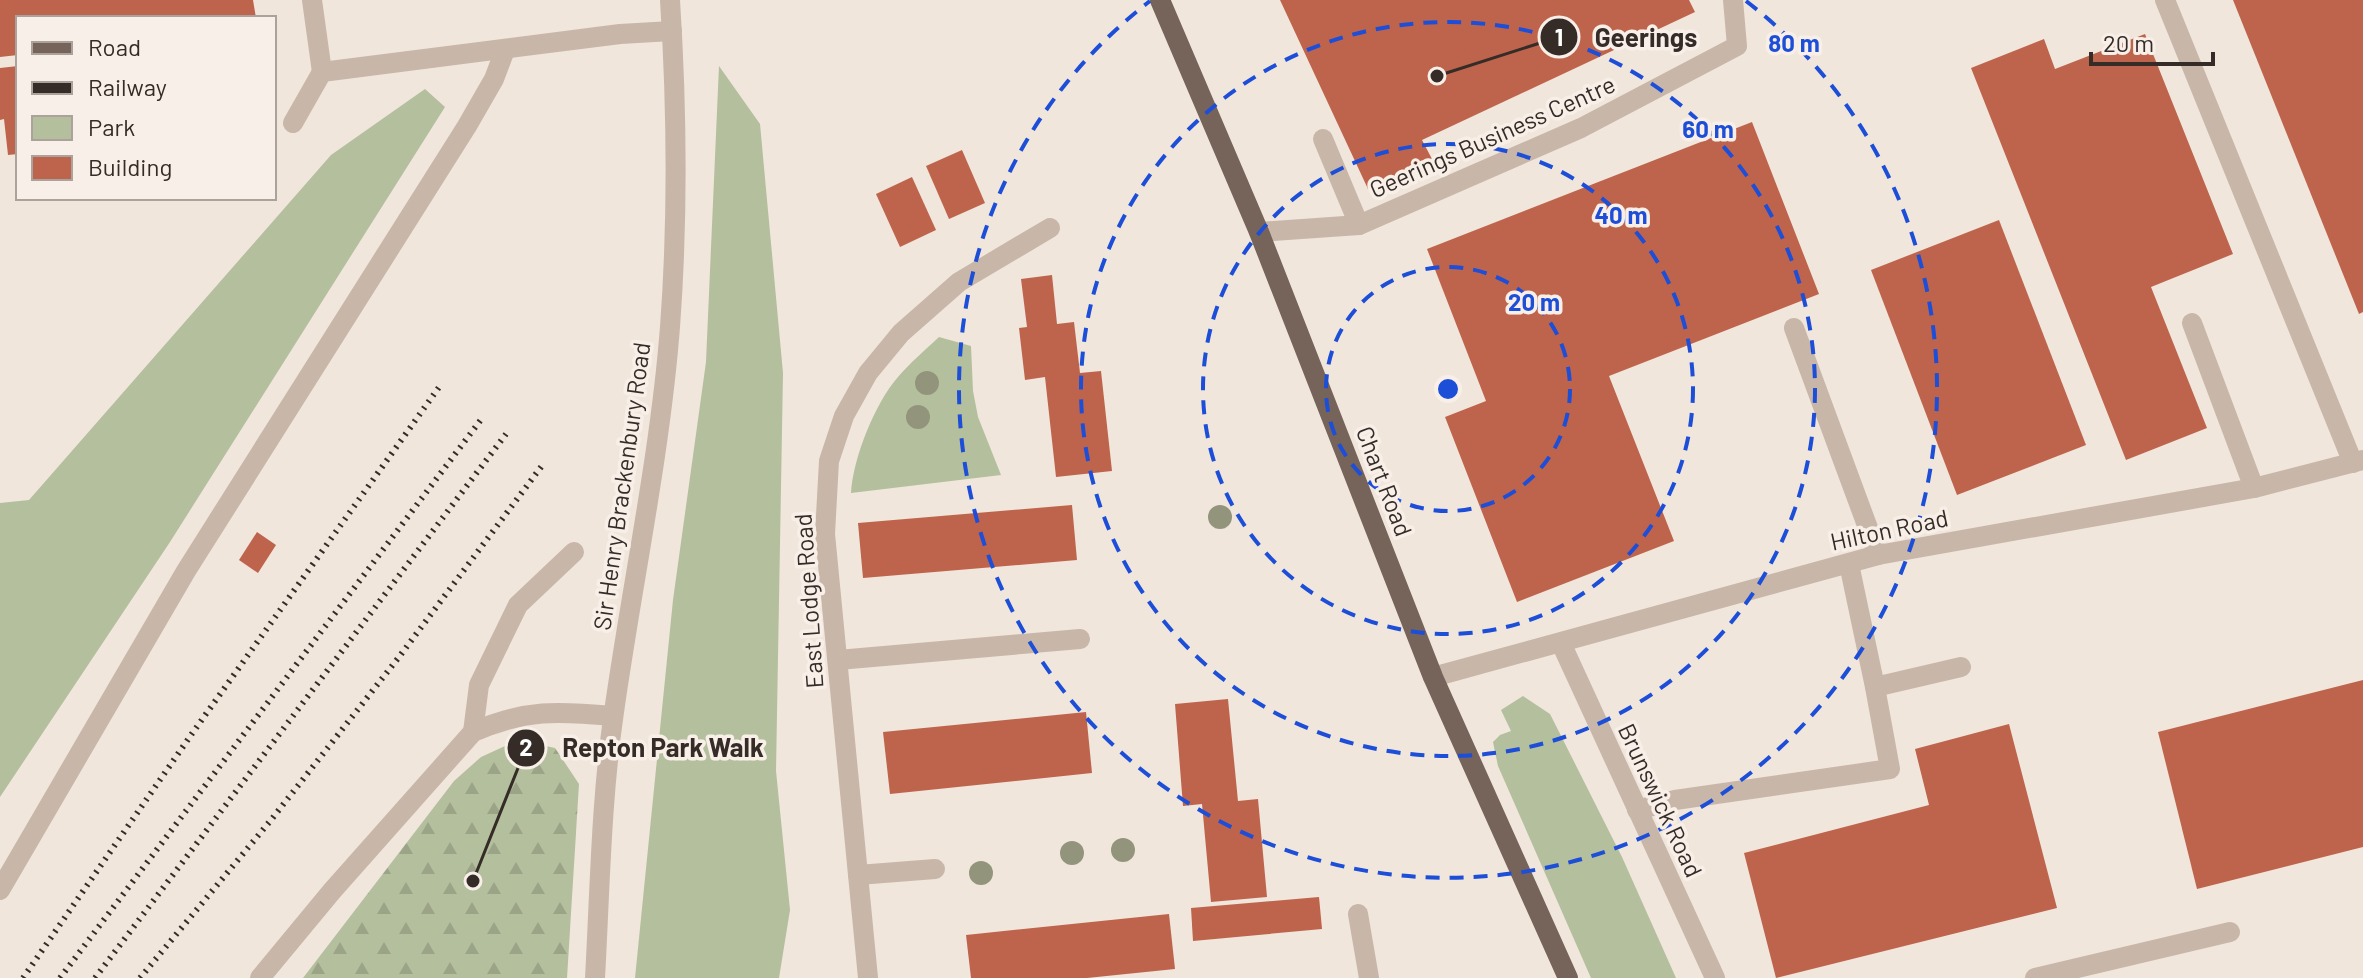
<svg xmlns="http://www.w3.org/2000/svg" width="2363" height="978" font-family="Barlow,sans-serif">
	<defs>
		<pattern id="forest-firs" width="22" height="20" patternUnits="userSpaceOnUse" patternTransform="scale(2)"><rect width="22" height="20" fill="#b4bf9d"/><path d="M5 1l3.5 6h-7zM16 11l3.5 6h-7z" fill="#9ba487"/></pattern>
	</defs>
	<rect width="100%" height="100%" fill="#f0e6dc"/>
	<g fill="#b4bf9d">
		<polygon points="719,66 760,124 783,373 776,771 790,910 779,978 635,978 673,600 706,362"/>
		<polygon points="425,89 445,107 170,542 0,797 0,503 29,500 331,155"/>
		<path d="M939 337 971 346 973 391 978 417 1001 475 851 493C853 458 875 403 898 377 910 363 925 350 939 337Z"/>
		<polygon points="1523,696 1550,714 1622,857 1676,978 1591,978 1498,766 1493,742 1500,735 1511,731 1501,710"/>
	</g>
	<polygon fill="url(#forest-firs)" points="518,740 555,748 579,784 567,978 303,978 454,781 481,757"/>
	<g fill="#bf644c">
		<polygon points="0,0 253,0 256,18 18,18 18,55 0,57"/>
		<polygon points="1280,0 1689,0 1695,12 1422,140 1432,159 1368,189"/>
		<polygon points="2233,0 2363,0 2363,312 2359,314"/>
		<polygon points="2145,34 2233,254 2151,287 2207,428 2126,460 1971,68 2044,39 2055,69"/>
		<polygon points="18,66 18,154 8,155 4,119 0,120 0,68"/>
		<polygon points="1752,122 1819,294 1609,376 1674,541 1517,602 1445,417 1486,401 1427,249"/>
		<polygon points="962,150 985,203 949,219 926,166"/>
		<polygon points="912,177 936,230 900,247 876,194"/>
		<polygon points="1999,220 2086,445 1957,495 1871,270"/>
		<polygon points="1052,275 1057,324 1074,322 1080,373 1101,371 1112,471 1056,477 1045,377 1025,380 1019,328 1027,327 1021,279"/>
		<polygon points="1072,505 1077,560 863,578 858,523"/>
		<polygon points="257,532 276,545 258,573 239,560"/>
		<polygon points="2363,680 2363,847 2197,889 2158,732"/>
		<polygon points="1228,699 1238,801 1258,799 1267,897 1211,902 1202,804 1183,806 1175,704"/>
		<polygon points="1086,712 1092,773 890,794 883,732"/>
		<polygon points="2009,724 2057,908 1776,978 1744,853 1929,805 1915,749"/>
		<polygon points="1319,897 1322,929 1193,941 1191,908"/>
		<polygon points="1169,914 1175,969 1087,978 971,978 966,935"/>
	</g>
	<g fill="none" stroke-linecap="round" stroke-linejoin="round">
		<g stroke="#c8b6a9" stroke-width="20">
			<polyline points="312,0 322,72"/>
			<polyline points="2165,0 2353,463"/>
			<polyline points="293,123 322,72 620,34 672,31"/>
			<polyline points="1323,139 1359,225"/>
			<polyline points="1259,232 1359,225 1581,128 1737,46 1733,0"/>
			<polyline points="2192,323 2254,488"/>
			<polyline points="1794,328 1878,555"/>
			<polyline points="1849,564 1875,687"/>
			<polyline points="1561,643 1715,978"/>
			<polyline points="838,660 1080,639"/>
			<polyline points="1433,677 1878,555 2254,488 2363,460"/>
			<polyline points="473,732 479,685 518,605 574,552"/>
			<polyline points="1637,810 1675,800 1890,769 1875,687 1961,667"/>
			<polyline points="858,875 935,869"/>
			<polyline points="0,890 186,571 467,126 494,79 505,50"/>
			<polyline points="1358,914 1369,978"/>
			<path d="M260 978 332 891 473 732C526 709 558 711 613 716"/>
			<path d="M595 978C600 889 601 800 614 712 632 584 660 456 670 327 678 219 677 109 670 0"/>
			<polyline points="868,978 825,534 829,461 844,416 868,373 901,333 959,282 1050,228"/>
			<polyline points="2035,978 2230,932"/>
		</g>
		<polyline stroke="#76635a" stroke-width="20" points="1160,0 1259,232 1433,677 1568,978"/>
		<g stroke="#352c28" stroke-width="6" stroke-dasharray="2 6" stroke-linecap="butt">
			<polyline points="23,978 191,735 442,383"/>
			<polyline points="60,978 483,417"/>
			<polyline points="95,978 506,434"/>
			<polyline points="140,978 271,820 399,657 544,463"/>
		</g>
	</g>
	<g fill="#92957c">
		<circle cx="927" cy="383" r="12"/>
		<circle cx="918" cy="417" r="12"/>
		<circle cx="1220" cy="517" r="12"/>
		<circle cx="1123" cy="850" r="12"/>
		<circle cx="1072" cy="853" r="12"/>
		<circle cx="981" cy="873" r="12"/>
	</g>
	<g fill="none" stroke="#1d4ed8" stroke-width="4" stroke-dasharray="14 10">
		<circle cx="1448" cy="389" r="122"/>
		<circle cx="1448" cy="389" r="245"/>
		<circle cx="1448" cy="389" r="367"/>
		<path d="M1746 1A489 489 0 1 1 1150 1"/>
	</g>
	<g text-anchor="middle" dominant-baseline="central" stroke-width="7" stroke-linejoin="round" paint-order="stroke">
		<g font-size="24" fill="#352c28" stroke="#f8f0e8">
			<text transform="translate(1492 136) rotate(-24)">Geerings Business Centre</text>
			<text transform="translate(1385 481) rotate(69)">Chart Road</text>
			<text transform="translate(621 486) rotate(-82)">Sir Henry Brackenbury Road</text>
			<text transform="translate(1889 529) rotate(-12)">Hilton Road</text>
			<text transform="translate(808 601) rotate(-94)">East Lodge Road</text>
			<text transform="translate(1661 800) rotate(65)">Brunswick Road</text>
		</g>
	</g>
	<circle cx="1448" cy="389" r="12" fill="#1d4ed8" stroke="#f8f0e8" stroke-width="4"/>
	<g font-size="24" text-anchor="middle" font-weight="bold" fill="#1d4ed8" stroke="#f8f0e8" stroke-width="7" stroke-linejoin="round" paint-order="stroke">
		<text x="1794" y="52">80 m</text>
		<text x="1708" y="138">60 m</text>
		<text x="1621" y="224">40 m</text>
		<text x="1534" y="311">20 m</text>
	</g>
	<path fill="none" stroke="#352c28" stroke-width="3" d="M1437 76L1559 37M473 881L526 748"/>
	<g fill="#352c28" stroke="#f8f0e8" stroke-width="3">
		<circle cx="1437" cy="76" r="8"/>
		<circle cx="473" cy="881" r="8"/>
		<circle cx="1559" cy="37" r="20"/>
		<circle cx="526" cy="748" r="20"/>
	</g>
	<g font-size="24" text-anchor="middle" font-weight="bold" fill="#fff">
		<text x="1559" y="46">1</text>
		<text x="526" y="756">2</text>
	</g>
	<g font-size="26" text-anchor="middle" font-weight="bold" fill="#352c28" stroke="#f8f0e8" stroke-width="7" stroke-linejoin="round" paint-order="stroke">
		<text x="1646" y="47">Geerings</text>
		<text x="663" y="757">Repton Park Walk</text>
	</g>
	<rect x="16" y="16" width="260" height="184" fill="#f8f0e8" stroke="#aaa29b" stroke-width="2"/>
	<rect x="32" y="42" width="40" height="12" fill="#76635a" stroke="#aaa29b" stroke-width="2"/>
	<text x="88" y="56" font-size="24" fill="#352c28">Road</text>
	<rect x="32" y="82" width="40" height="12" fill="#352c28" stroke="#aaa29b" stroke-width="2"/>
	<text x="88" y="96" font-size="24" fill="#352c28">Railway</text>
	<rect x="32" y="116" width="40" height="24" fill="#b4bf9d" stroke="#aaa29b" stroke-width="2"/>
	<text x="88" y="136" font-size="24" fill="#352c28">Park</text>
	<rect x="32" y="156" width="40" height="24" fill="#bf644c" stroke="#aaa29b" stroke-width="2"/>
	<text x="88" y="176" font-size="24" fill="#352c28">Building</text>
	<path d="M2091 52v12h122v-12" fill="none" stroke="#352c28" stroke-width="4"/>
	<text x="2103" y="52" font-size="24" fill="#352c28" stroke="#f8f0e8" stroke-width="6" paint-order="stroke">20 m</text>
</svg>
